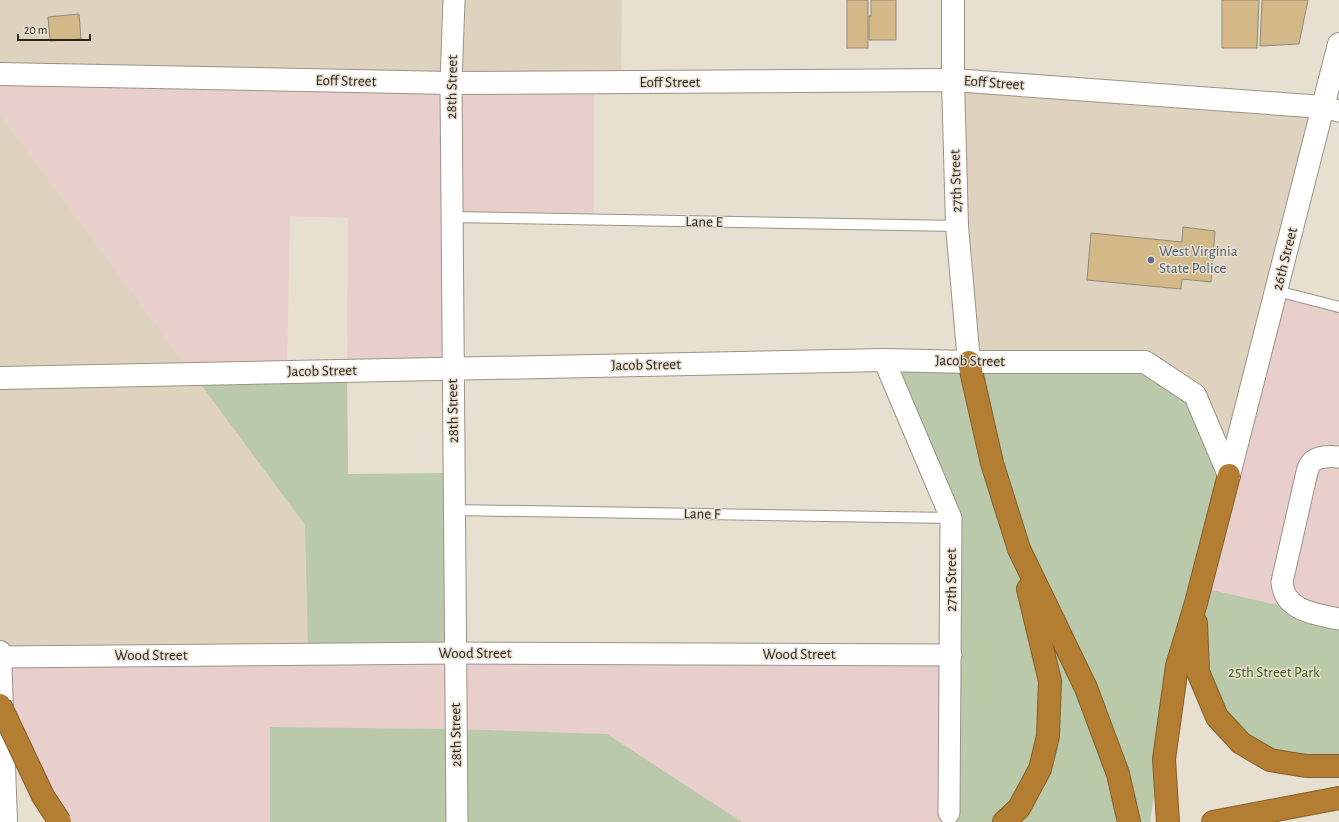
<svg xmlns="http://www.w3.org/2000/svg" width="1339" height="822" font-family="'Alegreya Sans',sans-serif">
	<rect width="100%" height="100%" fill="#e7dfd0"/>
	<g fill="#dfd3bf">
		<polygon points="0,0 622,0 621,82 0,74"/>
		<polygon points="953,80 1323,107 1229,475 969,362"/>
		<polygon points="0,114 305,525 308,654 0,652"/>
	</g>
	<g fill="#e9cfcb">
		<polygon points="0,74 594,82 594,220 452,217 453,368 347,371 348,218 290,216 287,372 193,374 0,114"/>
		<polygon points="1277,291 1339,307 1339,619 1199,587"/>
		<polygon points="951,655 951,822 742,822 607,734 456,729 270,727 270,822 60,822 2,701 0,657"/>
	</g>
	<g fill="#b9c9aa">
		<polygon points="884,360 1145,362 1195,395 1229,475 1199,587 1339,619 1339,764 1270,760 1217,717 1196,604 1160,758 1150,822 957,822 951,655 951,518"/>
		<polygon points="347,371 348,474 454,473 455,653 308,654 305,525 193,374"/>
		<polygon points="270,727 456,729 607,734 742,822 270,822"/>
	</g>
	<g fill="#d3b888" stroke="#91897c">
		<rect x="847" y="0" width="21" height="48"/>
		<polygon points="871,0 896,0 896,40 869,40 869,16 871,16"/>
		<polygon points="1222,0 1259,0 1257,48 1222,48"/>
		<polygon points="1262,0 1308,0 1299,44 1260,46"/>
		<polygon points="79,14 81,39 50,41 48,17"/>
		<polygon points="1183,227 1215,231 1211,282 1182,279 1181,289 1087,280 1091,233 1182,242"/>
	</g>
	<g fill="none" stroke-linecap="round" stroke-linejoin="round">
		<defs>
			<g id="service">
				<polyline points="452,217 957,226"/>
				<polyline points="1277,291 1339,307"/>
				<polyline points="454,510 951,518"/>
			</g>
			<g id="minor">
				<polyline points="454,0 451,83 457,822"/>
				<polyline points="1323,107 1339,111"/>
				<polyline points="884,360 951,518 949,813"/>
				<path d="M1339 457C1331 456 1317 456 1311 463 1309 465 1308 469 1307 472L1282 582C1284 611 1315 614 1339 619"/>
				<polyline points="0,657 455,653 951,655"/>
			</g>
			<g id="tertiary">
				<polyline points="0,74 451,83 953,80 1323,107"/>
				<polyline points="0,378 884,360 969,362 1145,362 1195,395 1229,475"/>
				<polyline points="0,652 6,822"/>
			</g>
			<g id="secondary">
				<polyline points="953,0 953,80 957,226 969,362"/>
				<polyline points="1229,475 1339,44"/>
			</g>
			<g id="motorway">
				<polyline points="969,362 992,463 1019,549 1086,688 1118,774 1129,822"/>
				<polyline points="1196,623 1198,672 1217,717 1241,743 1270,760 1306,766 1339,766"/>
				<polyline points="1004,822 1019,808 1040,769 1048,736 1050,681 1028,589"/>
				<polyline points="1168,822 1164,759 1177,666 1196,603 1229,475"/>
				<polyline points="1213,822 1339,798"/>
			</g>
		</defs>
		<use href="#service" stroke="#9b9386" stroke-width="12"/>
		<use href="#minor" stroke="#9b9386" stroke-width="23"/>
		<use href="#tertiary" stroke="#9b9386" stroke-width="24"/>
		<use href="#secondary" stroke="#9b9386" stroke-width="24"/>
		<use href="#motorway" stroke="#835f2c" stroke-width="24"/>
		<use href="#service" stroke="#fff" stroke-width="10"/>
		<use href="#minor" stroke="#fff" stroke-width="21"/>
		<use href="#tertiary" stroke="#fff" stroke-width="22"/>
		<use href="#secondary" stroke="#fff" stroke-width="22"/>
		<use href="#motorway" stroke="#b37e32" stroke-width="22"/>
		<defs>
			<polyline id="motorway-bridge" points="0,705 43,796 60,822"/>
		</defs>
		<use href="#motorway-bridge" stroke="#835f2c" stroke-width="24" stroke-linecap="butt"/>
		<use href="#motorway-bridge" stroke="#b37e32" stroke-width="22"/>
	</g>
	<circle fill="#5c6f8a" stroke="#e7dfd0" stroke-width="1.5" cx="1151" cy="260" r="4"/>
	<g text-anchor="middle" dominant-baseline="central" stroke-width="3" stroke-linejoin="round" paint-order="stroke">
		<g font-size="15" fill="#292620" stroke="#e7dfd0">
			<text transform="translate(346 81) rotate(1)">Eoff Street</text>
			<text x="670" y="82">Eoff Street</text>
			<text transform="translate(994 83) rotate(4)">Eoff Street</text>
			<text transform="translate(452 87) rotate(-89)">28th Street</text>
			<text transform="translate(956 181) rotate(-92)">27th Street</text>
			<text transform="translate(704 222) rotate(1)">Lane E</text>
			<text transform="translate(1285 259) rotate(-76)">26th Street</text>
			<text transform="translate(970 361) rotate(1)">Jacob Street</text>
			<text transform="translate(646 365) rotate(-1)">Jacob Street</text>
			<text transform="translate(322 371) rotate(-1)">Jacob Street</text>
			<text transform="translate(453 411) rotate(-91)">28th Street</text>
			<text transform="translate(702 514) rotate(1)">Lane F</text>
			<text transform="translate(951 580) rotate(-90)">27th Street</text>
			<text x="475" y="653">Wood Street</text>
			<text x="799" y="654">Wood Street</text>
			<text x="151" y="655">Wood Street</text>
			<text transform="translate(456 735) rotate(-91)">28th Street</text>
		</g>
		<g font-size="15" fill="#4e5e75" stroke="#e7dfd0" text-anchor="start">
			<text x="1159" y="251">West Virginia<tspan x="1159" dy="17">State Police</tspan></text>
		</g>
		<g font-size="15" fill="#3c5811" stroke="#e7dfd0">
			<text x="1274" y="672">25th Street Park</text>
		</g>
	</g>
	<path d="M18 34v6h72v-6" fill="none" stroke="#292620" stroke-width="2"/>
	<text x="24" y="34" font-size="12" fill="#292620" stroke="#e7dfd0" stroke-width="3" paint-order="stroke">20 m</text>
</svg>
